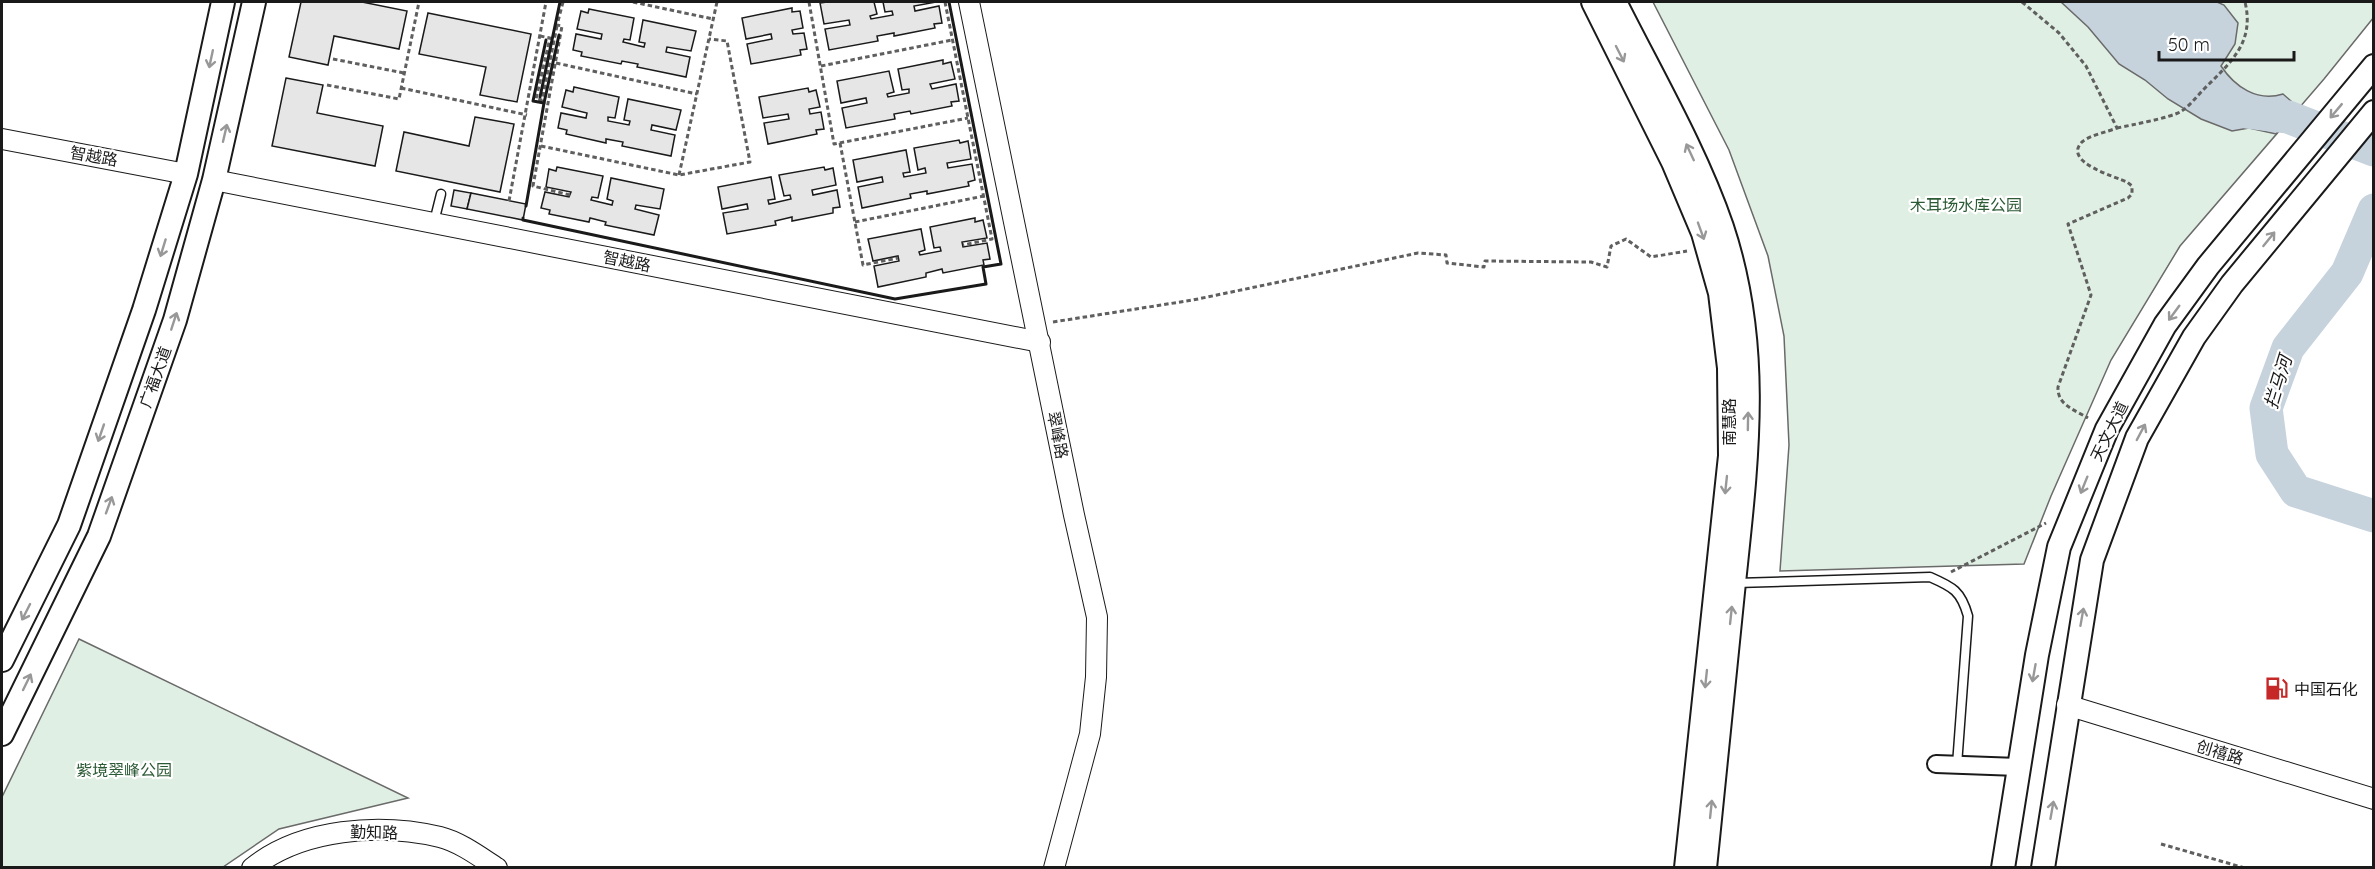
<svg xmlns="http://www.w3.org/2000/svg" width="2375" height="869" font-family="Quicksand,'Noto Sans SC',sans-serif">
	<rect width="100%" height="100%" fill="#fff"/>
	<g fill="#e0efe3" stroke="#6a6a6a" stroke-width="1.5">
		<polygon points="1653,2 2373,2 2374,17 2324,79 2180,246 2111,360 2051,496 2024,564 1780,571 1789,445 1784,336 1768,256 1729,150"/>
		<polygon points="79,639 408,798 279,829 223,867 2,867 2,797"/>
	</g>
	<path fill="#c6d2dc" stroke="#6a6a6a" stroke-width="1.5" d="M2061 2H2217L2224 5 2238 23 2235 44 2221 66C2235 87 2257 102 2283 94L2299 108 2276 134 2249 128 2232 131 2201 119 2168 99 2145 80 2119 64 2088 27Z"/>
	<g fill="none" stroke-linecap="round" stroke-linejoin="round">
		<g stroke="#c6d2dc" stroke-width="33">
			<polyline points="2247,112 2288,117 2374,150"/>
			<polyline points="2374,210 2347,273 2288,348 2266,408 2272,454 2296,491 2374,516"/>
		</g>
	</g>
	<g fill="#e6e6e6" stroke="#1a1a1a" stroke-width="1.5">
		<polygon points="301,2 362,2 407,11 399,49 334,36 328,65 289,57"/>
		<polygon points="827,2 874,2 877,14 870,16 871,19 893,15 892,11 885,12 883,2 936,2 914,6 915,11 939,6 942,23 934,24 935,28 894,36 894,33 877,36 878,41 829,50 825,29 850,25 849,20 824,24 820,3"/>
		<polygon points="792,8 792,12 800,11 803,28 792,30 793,34 804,33 807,49 800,50 801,55 751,64 747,44 772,39 771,34 746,39 742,18"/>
		<polygon points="589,9 634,18 630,40 624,39 623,42 644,47 645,43 639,42 643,20 696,31 691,51 667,47 666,52 690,57 686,77 637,67 638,64 622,61 621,64 581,56 582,52 573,50 576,34 601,39 602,34 577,29 581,11 588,13"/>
		<polygon points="428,13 531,34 517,102 480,95 486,67 419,54"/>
		<polygon points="943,60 943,64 951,62 955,79 930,84 932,89 956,84 959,101 951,102 952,106 911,114 910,111 894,114 895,119 846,128 842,108 867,103 866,98 841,103 837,81 889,71 894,92 887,94 888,97 909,93 909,89 902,90 898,69"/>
		<polygon points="286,78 323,85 317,113 383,126 375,166 272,146"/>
		<polygon points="574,87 619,97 615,118 608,117 608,121 629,125 630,121 624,120 628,99 681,110 676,130 652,125 651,130 675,135 671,156 622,146 623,142 606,139 606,143 566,134 567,130 558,128 561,113 586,118 587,113 562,107 566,90 573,92"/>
		<polygon points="808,88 809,92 816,90 820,107 809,109 810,114 821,112 824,129 816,130 817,134 768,144 764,123 789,119 788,114 763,118 759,97"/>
		<polygon points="475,117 514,124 500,192 396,171 404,132 469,146"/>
		<polygon points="959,140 960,143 968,141 971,159 947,163 948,168 972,164 975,180 968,182 969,186 927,194 927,191 910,194 911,198 862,208 858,187 883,182 882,177 857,182 853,160 906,150 910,172 903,173 904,177 926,173 925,168 918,170 914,148"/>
		<polygon points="557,167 603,176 598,198 592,197 591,200 612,205 613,201 607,199 611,178 664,189 660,209 636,205 635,209 659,215 654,235 605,225 606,222 590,218 589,222 549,214 550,210 541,208 545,192 569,197 571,192 546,187 549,169 556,171"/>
		<polygon points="824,167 825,170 833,168 836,185 812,190 813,195 837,190 840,207 833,208 833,213 792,221 792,217 775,221 776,225 727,234 723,213 748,209 747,204 722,209 718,187 771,177 775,199 768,200 769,204 791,199 790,195 784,196 779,175"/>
		<polygon points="454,190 471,193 467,209 451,206"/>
		<polygon points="471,193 526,204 523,220 467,209"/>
		<polygon points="975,218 975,222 983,220 987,238 962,242 963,247 987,243 990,259 983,260 984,265 943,273 942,269 926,273 926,277 878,287 874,266 899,261 898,256 873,261 868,239 921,229 925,250 919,252 920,255 941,251 940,247 934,248 930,227"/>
	</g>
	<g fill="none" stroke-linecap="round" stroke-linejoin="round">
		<defs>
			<g id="service">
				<polyline points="434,222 441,194"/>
				<path d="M1736 583 1930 577C1953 587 1961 591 1968 616L1957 765"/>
			</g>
			<polyline id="minor" points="1936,764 2018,767"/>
			<g id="tertiary">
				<polyline points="969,2 1074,515 1097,617 1096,677 1090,734 1054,868"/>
				<polyline points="2,139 186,174"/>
				<polyline points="214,180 1040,342"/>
				<polyline points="2067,705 2374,799"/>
				<path d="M252 868C302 828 380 823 440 837 460 842 480 857 497 868"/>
			</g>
			<g id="secondary">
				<polyline points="1593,2 1673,162 1703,233 1720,293 1729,368 1730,456 1686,868"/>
				<path d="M1615 2C1651 74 1696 151 1722 227 1763 350 1746 467 1733 592 1724 684 1715 776 1705 868"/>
				<polyline points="2,660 69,525 144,310 186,174 223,2"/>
				<polyline points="2,734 99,536 175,320 214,180 254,2"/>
				<polyline points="2003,868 2037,655 2059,547 2107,429 2165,325 2208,266 2374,66"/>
				<polyline points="2043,868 2092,560 2137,438 2194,337 2232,284 2374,112"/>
			</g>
		</defs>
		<use href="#service" stroke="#1a1a1a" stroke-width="11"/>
		<use href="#minor" stroke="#1a1a1a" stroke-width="20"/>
		<use href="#tertiary" stroke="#1a1a1a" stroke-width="22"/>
		<use href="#secondary" stroke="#1a1a1a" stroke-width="26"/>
		<g stroke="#5f5f5f" stroke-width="3" stroke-dasharray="4.5 3" stroke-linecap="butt">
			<polyline points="563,2 557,25 562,26 533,186 570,195"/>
			<polyline points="633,2 713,19"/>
			<polyline points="809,2 834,144 968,118"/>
			<polyline points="945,2 992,239 963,245"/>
			<path d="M2022 2 2059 33 2086 66 2117 128C2107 132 2090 135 2082 142 2062 162 2116 177 2127 182L2132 186V194L2128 198 2068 224 2091 295 2058 387C2057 405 2075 410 2088 418"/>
			<polyline points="540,36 550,38 536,99 542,100 557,26"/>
			<polyline points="333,59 404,73"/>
			<polyline points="556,63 697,94"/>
			<polyline points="821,66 952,40"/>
			<polyline points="327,85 399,99 419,2"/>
			<polyline points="401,88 527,115"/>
			<path d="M2117 128C2131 125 2169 118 2180 112 2189 107 2197 96 2204 89 2230 63 2255 43 2245 2"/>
			<polyline points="840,143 863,265 898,258"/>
			<polyline points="541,146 679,175 750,162 727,41 709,39"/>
			<polyline points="679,175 717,2"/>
			<polyline points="509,201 546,2"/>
			<polyline points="855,222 984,196"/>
			<polyline points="1053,322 1193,300 1418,253 1446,255 1447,263 1484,267 1485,261 1591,262 1607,267 1611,246 1626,239 1651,257 1687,251"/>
			<polyline points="1951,572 2046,523"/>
			<polyline points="2161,844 2245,868"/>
		</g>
		<use href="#service" stroke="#fff" stroke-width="8"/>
		<use href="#minor" stroke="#fff" stroke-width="16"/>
		<use href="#tertiary" stroke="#fff" stroke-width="20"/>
		<use href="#secondary" stroke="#fff" stroke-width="22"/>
		<g stroke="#1a1a1a" stroke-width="3">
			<polyline points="540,97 560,2"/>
			<polyline points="544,103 533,101 546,40"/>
			<polyline points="526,206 544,103 559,35"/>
			<polyline points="523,218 523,220 895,299 986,284 983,267 1001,264 949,2"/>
		</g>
	</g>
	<defs><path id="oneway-shaft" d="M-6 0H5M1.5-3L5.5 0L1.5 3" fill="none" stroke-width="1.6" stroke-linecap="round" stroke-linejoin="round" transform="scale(1.5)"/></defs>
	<g stroke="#989898">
		<use href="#oneway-shaft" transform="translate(1620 54) rotate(63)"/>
		<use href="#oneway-shaft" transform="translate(211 59) rotate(102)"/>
		<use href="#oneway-shaft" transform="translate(2336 111) rotate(130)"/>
		<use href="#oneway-shaft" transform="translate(225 133) rotate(-77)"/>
		<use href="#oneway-shaft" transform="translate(1690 152) rotate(-115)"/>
		<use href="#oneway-shaft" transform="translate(1701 231) rotate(70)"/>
		<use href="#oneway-shaft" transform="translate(2269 239) rotate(-51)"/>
		<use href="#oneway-shaft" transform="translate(163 248) rotate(107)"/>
		<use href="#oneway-shaft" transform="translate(2174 313) rotate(126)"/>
		<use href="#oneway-shaft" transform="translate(174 321) rotate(-72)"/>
		<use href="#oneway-shaft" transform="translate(1748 421) rotate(-89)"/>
		<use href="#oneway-shaft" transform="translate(2141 432) rotate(-62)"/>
		<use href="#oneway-shaft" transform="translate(101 433) rotate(109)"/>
		<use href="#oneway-shaft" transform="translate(1726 485) rotate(96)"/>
		<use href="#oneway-shaft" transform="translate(2084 485) rotate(112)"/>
		<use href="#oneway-shaft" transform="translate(109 505) rotate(-70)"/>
		<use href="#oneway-shaft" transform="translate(26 612) rotate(117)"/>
		<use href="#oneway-shaft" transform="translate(1731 615) rotate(-84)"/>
		<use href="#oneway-shaft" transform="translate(2082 617) rotate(-80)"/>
		<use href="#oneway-shaft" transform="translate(2034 673) rotate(100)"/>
		<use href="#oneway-shaft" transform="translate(1706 679) rotate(96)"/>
		<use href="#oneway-shaft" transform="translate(27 682) rotate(-64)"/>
		<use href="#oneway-shaft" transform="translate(1711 809) rotate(-84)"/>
		<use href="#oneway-shaft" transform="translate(2052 810) rotate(-80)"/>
	</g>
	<defs>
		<symbol id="fuel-bare" viewBox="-9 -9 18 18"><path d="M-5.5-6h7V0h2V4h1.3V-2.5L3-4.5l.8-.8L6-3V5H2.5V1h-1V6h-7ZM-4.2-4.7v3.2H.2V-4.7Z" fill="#c62828" stroke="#fff" stroke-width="2.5" paint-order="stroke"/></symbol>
	</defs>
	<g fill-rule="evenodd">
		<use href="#fuel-bare" x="2260" y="672" width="33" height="33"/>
	</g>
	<g text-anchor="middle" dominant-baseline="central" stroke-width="4.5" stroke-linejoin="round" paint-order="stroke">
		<g font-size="16" fill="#1a1a1a" stroke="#fff">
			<text transform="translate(94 156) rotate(10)">智越路</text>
			<text transform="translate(627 261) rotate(11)">智越路</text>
			<text transform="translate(155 377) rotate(-70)">广福大道</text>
			<text transform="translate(1729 422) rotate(-90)">南慧路</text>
			<text transform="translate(2109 431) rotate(-64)">天文大道</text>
			<text transform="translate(1058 435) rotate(79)">翠峰路</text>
			<text transform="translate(2220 752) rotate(17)">创禧路</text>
			<text transform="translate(374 832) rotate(1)">勤知路</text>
		</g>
		<g font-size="16" fill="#2b5a34" stroke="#fff">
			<text x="1966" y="205">木耳场水库公园</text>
			<text x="124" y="770">紫境翠峰公园</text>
		</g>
		<g font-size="16" fill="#1a1a1a" stroke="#fff" text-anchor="start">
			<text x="2294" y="689">中国石化</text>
		</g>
		<g font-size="18" font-style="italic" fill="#1a1a1a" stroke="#fff">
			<text transform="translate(2278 382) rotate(-73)">拦马河</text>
		</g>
	</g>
	<rect width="2375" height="869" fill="none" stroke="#1a1a1a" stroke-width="6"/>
	<path d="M2159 51v9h135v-9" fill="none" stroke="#1a1a1a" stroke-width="3"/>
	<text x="2168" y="51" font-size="18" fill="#1a1a1a" stroke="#ffffff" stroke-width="4.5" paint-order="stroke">50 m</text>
</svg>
